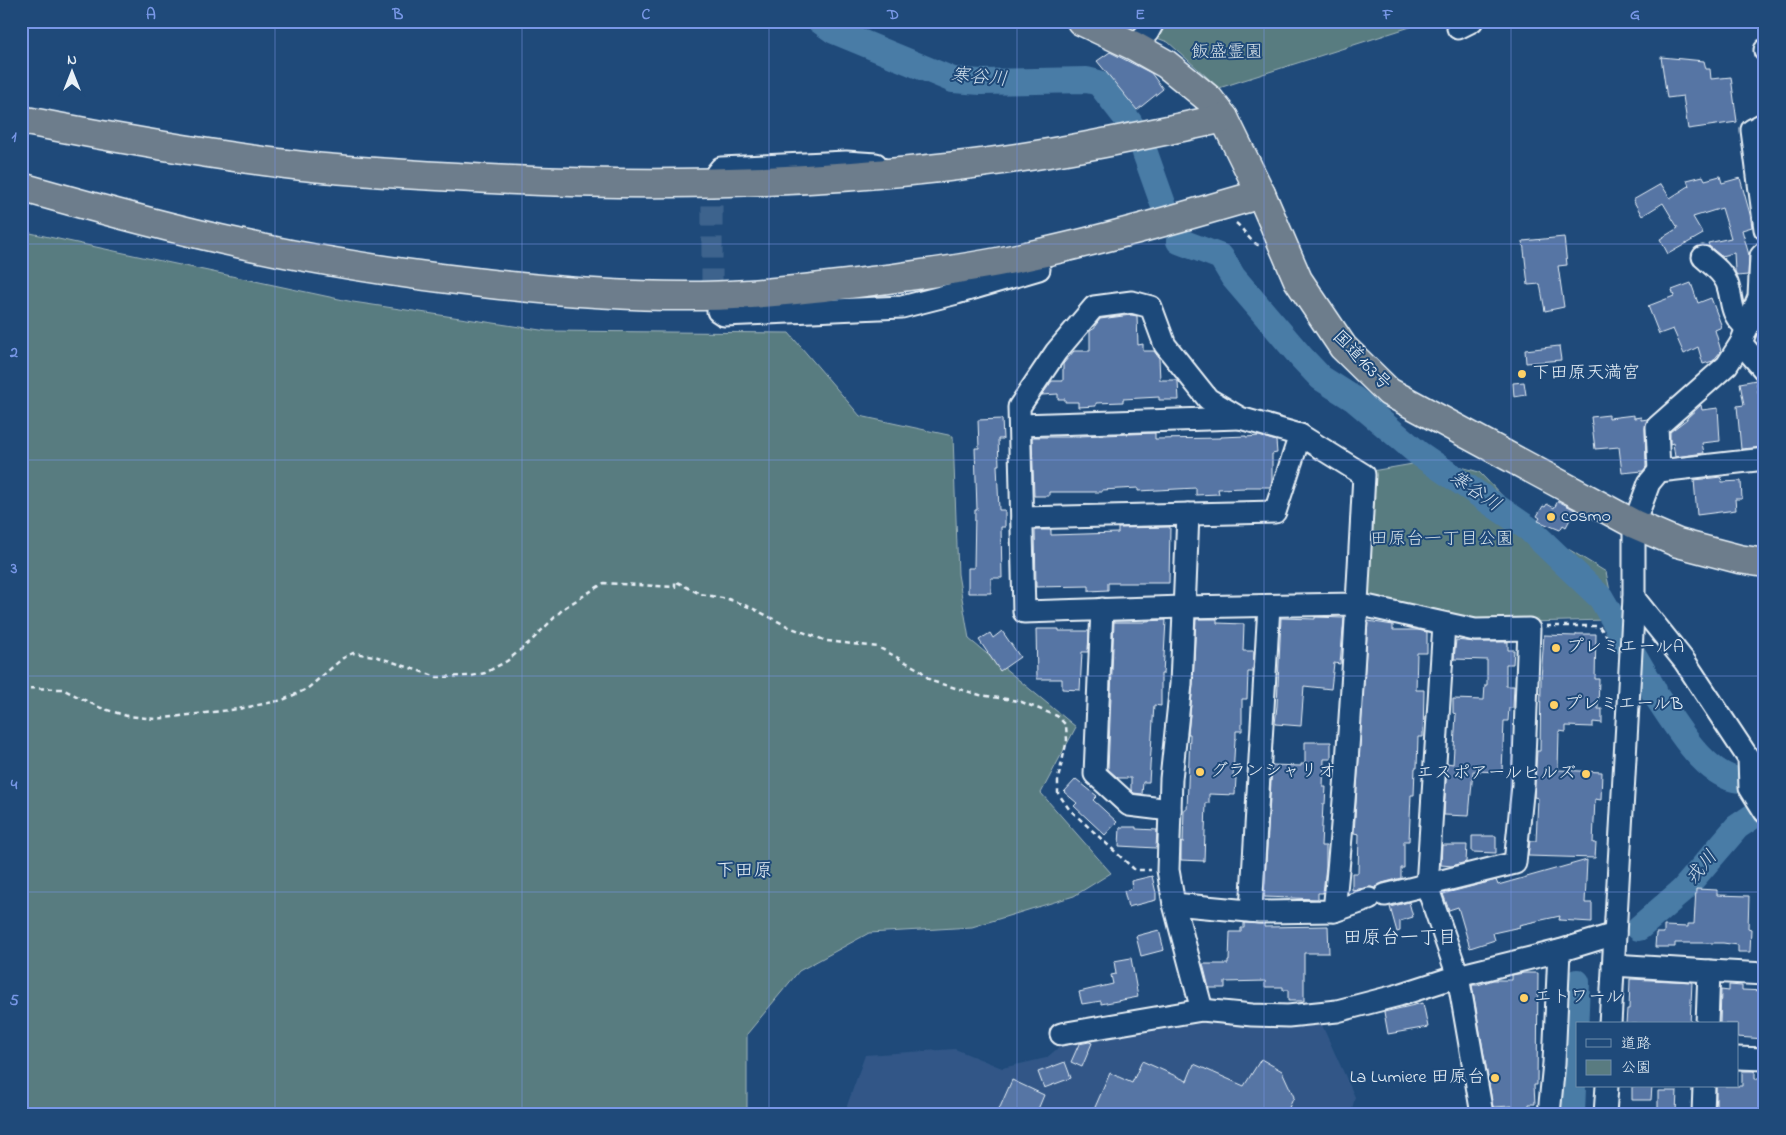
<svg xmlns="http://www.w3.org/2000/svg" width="1786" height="1135" font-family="'Indie Flower','Klee One',sans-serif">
	<rect width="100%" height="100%" fill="#1f4a7a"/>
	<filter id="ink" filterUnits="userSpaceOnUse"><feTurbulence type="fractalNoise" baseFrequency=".02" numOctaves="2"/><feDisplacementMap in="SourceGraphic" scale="10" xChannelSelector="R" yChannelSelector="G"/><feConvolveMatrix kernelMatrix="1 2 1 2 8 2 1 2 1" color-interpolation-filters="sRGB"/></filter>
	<g filter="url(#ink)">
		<polygon fill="#305787" points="1199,1020 1321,1023 1355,1097 1351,1114 844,1114 865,1055 955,1049 1002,1068 1046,1058 1069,1039"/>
		<g fill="#597b80" stroke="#a0b6bc">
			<polygon points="1109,21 1429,21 1219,88 1168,42"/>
			<polygon points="21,231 353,302 547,331 789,333 860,416 953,436 958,574 969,639 1076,727 1041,793 1111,873 1074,896 972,927 869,933 799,971 747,1034 747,1114 21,1114"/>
			<polygon points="1436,460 1479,472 1515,509 1560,544 1606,572 1613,605 1606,620 1528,622 1450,617 1366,600 1372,471"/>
		</g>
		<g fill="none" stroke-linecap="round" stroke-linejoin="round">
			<g stroke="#497ba6" stroke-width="26">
				<polyline points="820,21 834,31 953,80 981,82 1087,80 1099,83 1130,123"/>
				<polyline points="1145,153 1166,212"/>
				<path d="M1179 241 1221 257 1233 277 1302 358 1321 378 1354 399 1418 453 1529 529 1601 598 1654 690V693C1673 720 1700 770 1734 779 1744 781 1755 781 1765 782"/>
				<polyline points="1639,928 1683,890 1737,827 1765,808"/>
				<polyline points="1572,1114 1577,982"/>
			</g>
		</g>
		<g fill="#5774a4" stroke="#e8f1f8">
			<polygon points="1110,52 1151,73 1163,89 1137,110 1097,61"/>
			<polygon points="1661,57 1704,61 1706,69 1710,69 1711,79 1731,77 1737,122 1688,129 1683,96 1667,98"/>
			<polygon points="1703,176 1705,180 1720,176 1722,183 1740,178 1750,214 1752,227 1742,230 1749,255 1748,275 1737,276 1735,271 1734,253 1721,256 1709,246 1708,243 1731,238 1722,208 1693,217 1703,234 1668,254 1660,239 1678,228 1663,203 1642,216 1633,200 1661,184 1670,198 1689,186 1687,180"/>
			<polygon points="1564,237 1567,265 1558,266 1564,307 1545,311 1540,284 1528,285 1523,241"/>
			<polygon points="1691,283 1698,303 1711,298 1722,327 1715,330 1721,351 1713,361 1703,364 1698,347 1684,354 1673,329 1659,334 1648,306 1674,296 1672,290"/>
			<polygon points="1131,315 1137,316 1138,345 1143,344 1143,351 1154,351 1159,358 1160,380 1177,380 1178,382 1179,400 1159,400 1159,397 1123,399 1123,402 1096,403 1096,406 1078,407 1078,402 1065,402 1065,399 1058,399 1058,394 1042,395 1052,381 1063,381 1063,364 1074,351 1090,351 1090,331 1095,328 1095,326 1100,319"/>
			<polygon points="1559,346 1561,360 1526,363 1525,350"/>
			<polygon points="1756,380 1762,414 1765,413 1765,447 1741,449 1737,406 1744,405 1740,383"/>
			<polygon points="1524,382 1526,395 1514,397 1513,383"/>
			<polygon points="1701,405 1702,410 1718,408 1720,441 1702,443 1704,453 1675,457 1673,443 1670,444 1670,432 1687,419 1687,418"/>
			<polygon points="1609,415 1609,418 1634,415 1634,418 1641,417 1641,420 1648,419 1645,428 1646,467 1643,471 1622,473 1619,447 1595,449 1591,417"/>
			<polygon points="1002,419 1003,439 998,439 999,465 997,465 999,510 1005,510 1005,527 1001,527 1002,578 991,578 991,593 968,593 968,568 974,568 975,510 977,510 975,448 979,448 978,420"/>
			<polygon points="1155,433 1155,439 1221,438 1221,437 1246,436 1246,437 1259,436 1276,441 1277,453 1272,454 1272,481 1270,487 1245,487 1245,488 1218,489 1219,494 1196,495 1196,488 1138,491 1138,488 1102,490 1102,492 1049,492 1049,496 1034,496 1032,437 1079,437 1079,436"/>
			<polygon points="1721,477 1722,482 1741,481 1742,499 1735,499 1736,510 1697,515 1694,480"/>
			<polygon points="1558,501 1575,510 1566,527 1563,525 1560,530 1538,521 1540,518 1537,516 1543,506 1545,507 1547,504 1554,508"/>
			<polygon points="1170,527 1169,583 1108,583 1108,590 1089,591 1089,586 1036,587 1035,530 1051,530 1051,535 1118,533 1118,528"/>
			<polygon points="1315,617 1344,618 1340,664 1334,663 1331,689 1304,686 1301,726 1275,724 1277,706 1281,618 1315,619"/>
			<polygon points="1196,619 1217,619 1217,623 1244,624 1243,651 1254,651 1253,672 1248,672 1247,699 1242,699 1242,731 1236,731 1236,739 1235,739 1233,778 1236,778 1235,795 1209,794 1209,803 1206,803 1204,861 1181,860 1181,842 1183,843 1184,809 1187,809 1190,734 1188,734 1193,685"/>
			<polygon points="1166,620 1163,674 1161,674 1161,706 1154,705 1149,782 1143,782 1142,794 1134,793 1131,790 1131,778 1118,778 1108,769 1114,622 1145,622 1145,621"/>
			<polygon points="1368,621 1393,625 1393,630 1418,630 1427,632 1427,653 1417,653 1416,690 1424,690 1423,737 1418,737 1417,768 1415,768 1414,795 1411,795 1409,841 1404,841 1404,868 1401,868 1401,878 1382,883 1375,888 1371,887 1352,890 1352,873 1358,873 1359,834 1354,833"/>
			<polygon points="1036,629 1059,629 1059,631 1089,631 1088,652 1082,652 1080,690 1062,689 1062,679 1037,679"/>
			<polygon points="1002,631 1020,657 1000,671 979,640 990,633 993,638"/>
			<polygon points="1576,634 1596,634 1595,679 1599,679 1598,709 1602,709 1602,723 1593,722 1593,727 1566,726 1566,732 1559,731 1558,770 1602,772 1601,800 1595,799 1593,843 1596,843 1595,858 1528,856 1530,841 1536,841 1538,798 1534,797 1537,751 1540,751 1541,679 1544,635 1576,636"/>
			<polygon points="1456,640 1475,642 1508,642 1508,650 1514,650 1513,664 1506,664 1506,686 1514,686 1513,708 1509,708 1508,721 1504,721 1502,772 1473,771 1469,816 1444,815 1447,763 1453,764 1456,714 1453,713 1453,699 1484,700 1485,685 1487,685 1487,660 1454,659"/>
			<polygon points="1305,742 1331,742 1331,759 1324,759 1323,787 1326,787 1325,804 1323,804 1321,846 1326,846 1326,866 1323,893 1318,893 1318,899 1264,897 1272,765 1301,766 1301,764 1305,764"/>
			<polygon points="1076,779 1097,796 1093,800 1117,822 1105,835 1074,806 1077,803 1064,792"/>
			<polygon points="1120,827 1136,827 1136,829 1157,830 1156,848 1119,846"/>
			<polygon points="1472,836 1496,836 1496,853 1472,852"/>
			<polygon points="1442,845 1467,845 1466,862 1452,866 1441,865"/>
			<polygon points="1587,860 1585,903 1592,903 1592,922 1559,920 1560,916 1519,925 1520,927 1493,933 1495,940 1470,948 1458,907 1449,910 1443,894 1496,880 1498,885"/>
			<polygon points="1152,876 1156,893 1156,900 1128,907 1124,891 1132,889 1131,881"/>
			<polygon points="1696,889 1717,890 1717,895 1749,896 1748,928 1751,929 1750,952 1738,952 1738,945 1723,943 1675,943 1675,947 1655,947 1656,933 1664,933 1664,926 1688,927 1688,924 1694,924"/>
			<polygon points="1409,902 1413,917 1400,921 1400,931 1397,932 1390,907"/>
			<polygon points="1244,923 1264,924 1264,927 1328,926 1329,953 1304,953 1304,1001 1288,1001 1288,990 1283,990 1283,987 1265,987 1265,981 1225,982 1225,988 1209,988 1203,964 1228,964 1228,961 1229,961 1230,932 1241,932 1241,928 1244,928"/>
			<polygon points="1159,930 1164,950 1141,956 1136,936"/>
			<polygon points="1131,958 1138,997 1101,1004 1101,1001 1082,1004 1079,992 1113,984 1111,975 1116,974 1114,961"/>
			<polygon points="1524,973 1538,973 1537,1085 1534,1085 1535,1104 1529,1104 1529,1114 1513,1114 1512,1106 1493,1107 1472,985 1478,985 1493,980 1512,980 1512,975"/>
			<polygon points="1630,979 1692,982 1690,1024 1626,1024 1627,1009 1629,1009"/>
			<polygon points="1729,985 1742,986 1742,990 1765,991 1765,1039 1737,1037 1737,1024 1720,1024 1721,990 1729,991"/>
			<polygon points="1423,1003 1428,1027 1388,1034 1384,1012"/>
			<polygon points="1089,1042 1092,1043 1082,1067 1071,1062 1079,1044"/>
			<polygon points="1261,1059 1282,1071 1294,1097 1286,1114 1092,1114 1110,1073 1132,1083 1142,1061 1187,1081 1194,1064 1244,1086"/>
			<polygon points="1065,1062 1071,1078 1044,1088 1038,1072"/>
			<polygon points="1742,1071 1755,1071 1755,1079 1762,1079 1762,1114 1716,1114 1716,1086 1742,1086"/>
			<polygon points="1012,1080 1044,1095 1036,1114 997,1114"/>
			<polygon points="1632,1086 1652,1086 1651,1100 1632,1100"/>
			<polygon points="1658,1091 1677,1091 1676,1113 1658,1113"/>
		</g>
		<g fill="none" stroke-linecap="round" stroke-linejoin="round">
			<polyline stroke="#3d638d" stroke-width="21" stroke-dasharray="21 11" stroke-linecap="butt" points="716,174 712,195 712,283 718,311"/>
			<defs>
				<g id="minor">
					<polyline points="1458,28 1472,21"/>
					<polyline points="1134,46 1148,32 1154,21"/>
					<polyline points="1765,50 1765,51"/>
					<polyline points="1765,123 1752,130 1765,229"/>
					<polyline points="716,174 721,168 846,162 876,164"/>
					<path d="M1703 257C1712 265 1722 271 1727 283 1734 303 1728 312 1747 328"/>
					<polyline points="718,311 724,315 902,307 957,293 1039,269"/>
					<polyline points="1741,343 1765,371"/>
					<polyline points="1020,425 1239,418"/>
					<polyline points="1659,471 1657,427 1727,365 1741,343 1759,297 1761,256 1765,252"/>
					<polyline points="1188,514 1181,684 1171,779 1168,870 1174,904 1202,1010"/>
					<polyline points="1022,518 1275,512 1300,435"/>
					<polyline points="1634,598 1685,662 1749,759 1750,788 1765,812"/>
					<polyline points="1102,609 1095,774 1129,805 1170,810"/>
					<polyline points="1444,624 1427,886 1458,976 1482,1114"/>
					<polyline points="1174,904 1259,912 1334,911 1369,899"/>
					<polyline points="1251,911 1269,606"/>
					<path d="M1334 911C1349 766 1356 621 1364 475L1300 435 1240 418 1208 399 1165 345 1151 307 1132 302 1094 307 1056 352 1019 407 1024 612 1183 607 1357 604 1475 630 1529 629 1523 785 1515 863 1385 895"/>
					<polyline points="1613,965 1709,971 1707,1024"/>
					<polyline points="1709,971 1765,974"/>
					<polyline points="1610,1024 1634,598 1634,524 1649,483 1659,471 1765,459"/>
					<polyline points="1061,1034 1202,1010 1252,1015 1288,1016 1337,1011 1399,995 1458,976 1559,951 1615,934"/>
					<polyline points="1737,1058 1765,1059"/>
					<polyline points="1549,1114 1554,1063 1559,951"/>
					<polyline points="1605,1114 1607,1086"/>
					<polyline points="1703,1114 1704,1086"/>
				</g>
				<g id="highway">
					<polyline points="1081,21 1134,46 1166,64 1209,99 1224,118 1261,194 1298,280 1343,347 1389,392 1634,524 1678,543 1739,559 1765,563"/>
					<path d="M21 120C109 137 197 153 286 164 342 171 399 174 456 177 620 187 785 186 948 167 1041 157 1133 138 1224 118"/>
					<path d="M21 187C95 208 168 228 242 244 319 261 396 273 474 282 549 291 625 297 702 296 759 295 816 288 872 281 922 274 973 268 1022 257 1103 240 1182 217 1261 194"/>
				</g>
			</defs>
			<use href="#minor" stroke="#e8f1f8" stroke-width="25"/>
			<use href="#highway" stroke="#e8f1f8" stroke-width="31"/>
			<g stroke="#e8f1f8" stroke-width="2.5" stroke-dasharray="5 4" stroke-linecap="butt">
				<path d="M1236 223C1245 230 1251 245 1262 246"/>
				<polyline points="1546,626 1599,626 1613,645"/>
				<polyline points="21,688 62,689 101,708 127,716 156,719 238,709 283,700 307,689 343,658 353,653 375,656 437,677 472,676 485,673 507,661 531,641 564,608 604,583 675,587 675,581 700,594 728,599 752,608 789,627 827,641 878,647 920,670 931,681 980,695 1019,701 1057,716 1066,725 1067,740 1058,779 1058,793 1069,809 1135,870 1151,870"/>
			</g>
			<use href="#minor" stroke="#1f4a7a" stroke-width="21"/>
			<use href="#highway" stroke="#6d7d8c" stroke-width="28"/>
		</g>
	</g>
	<path fill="none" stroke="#7897e6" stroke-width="1" stroke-opacity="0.55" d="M275 21V1114M522 21V1114M769 21V1114M1017 21V1114M1264 21V1114M1511 21V1114M21 244H1765M21 460H1765M21 676H1765M21 892H1765"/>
	<g fill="#ffd166" stroke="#1f4a7a" stroke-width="2">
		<circle cx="1522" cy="374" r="5"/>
		<circle cx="1551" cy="517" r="5"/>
		<circle cx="1556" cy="648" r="5"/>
		<circle cx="1554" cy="705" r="5"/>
		<circle cx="1200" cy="772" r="5"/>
		<circle cx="1586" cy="774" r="5"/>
		<circle cx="1524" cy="998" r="5"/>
		<circle cx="1495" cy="1078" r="5"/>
	</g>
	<g text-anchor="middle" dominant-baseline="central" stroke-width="4" stroke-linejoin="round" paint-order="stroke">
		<g font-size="18" fill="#d3dfe6" stroke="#1f4a7a">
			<text x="1227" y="53">飯盛霊園</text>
			<text x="1442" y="540">田原台一丁目公園</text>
		</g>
		<g font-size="18" fill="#e8f1f8" stroke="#1f4a7a">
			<text transform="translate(1361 361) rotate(46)">国道163号</text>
		</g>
		<g font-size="18" fill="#e8f1f8" stroke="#1f4a7a" text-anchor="start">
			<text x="1532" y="374">下田原天満宮</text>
			<text x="1561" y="517">cosmo</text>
			<text x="1566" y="648">プレミエールA</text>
			<text x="1564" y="705">プレミエールB</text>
			<text x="1210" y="772">グランシャリオ</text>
			<text x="1576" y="774" text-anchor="end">エスポアールヒルズ</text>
			<text x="1534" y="998">エトワール</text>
			<text x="1485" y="1078" text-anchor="end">La Lumiere 田原台</text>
		</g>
		<g font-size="19" font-style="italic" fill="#d0dfec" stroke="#1f4a7a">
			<text transform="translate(979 78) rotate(5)">寒谷川</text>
			<text transform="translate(1475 492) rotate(34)">寒谷川</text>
			<text transform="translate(1702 868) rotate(-50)">戎川</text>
		</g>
		<g font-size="19" fill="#e8f1f8" stroke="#1f4a7a">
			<text x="744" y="871">下田原</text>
			<text x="1400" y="938">田原台一丁目</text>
		</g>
	</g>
	<rect width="1786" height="1135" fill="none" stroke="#1f4a7a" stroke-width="55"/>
	<rect x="1576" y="1022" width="162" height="65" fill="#1f4a7a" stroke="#6f8dac"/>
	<rect x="1586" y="1039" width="25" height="8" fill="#1f4a7a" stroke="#6f8dac"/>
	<text x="1621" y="1048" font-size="15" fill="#e8f1f8">道路</text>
	<rect x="1586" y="1060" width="25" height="15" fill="#597b80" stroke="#6f8dac"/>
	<text x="1621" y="1072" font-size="15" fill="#e8f1f8">公園</text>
	<g transform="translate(72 72)" stroke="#1f4a7a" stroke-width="4" paint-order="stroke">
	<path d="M0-4L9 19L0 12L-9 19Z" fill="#e8f1f8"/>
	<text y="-8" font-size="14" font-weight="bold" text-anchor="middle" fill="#e8f1f8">N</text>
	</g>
	<rect x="28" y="28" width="1730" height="1080" fill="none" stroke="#7897e6" stroke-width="2"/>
	<g font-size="16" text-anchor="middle" font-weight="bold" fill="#7897e6">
		<text x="151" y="19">A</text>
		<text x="398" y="19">B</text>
		<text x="646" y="19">C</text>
		<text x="893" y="19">D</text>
		<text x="1140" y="19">E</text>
		<text x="1388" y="19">F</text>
		<text x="1635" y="19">G</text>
		<text x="14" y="141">1</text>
		<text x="14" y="357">2</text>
		<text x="14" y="573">3</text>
		<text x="14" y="789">4</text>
		<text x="14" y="1005">5</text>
	</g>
</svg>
